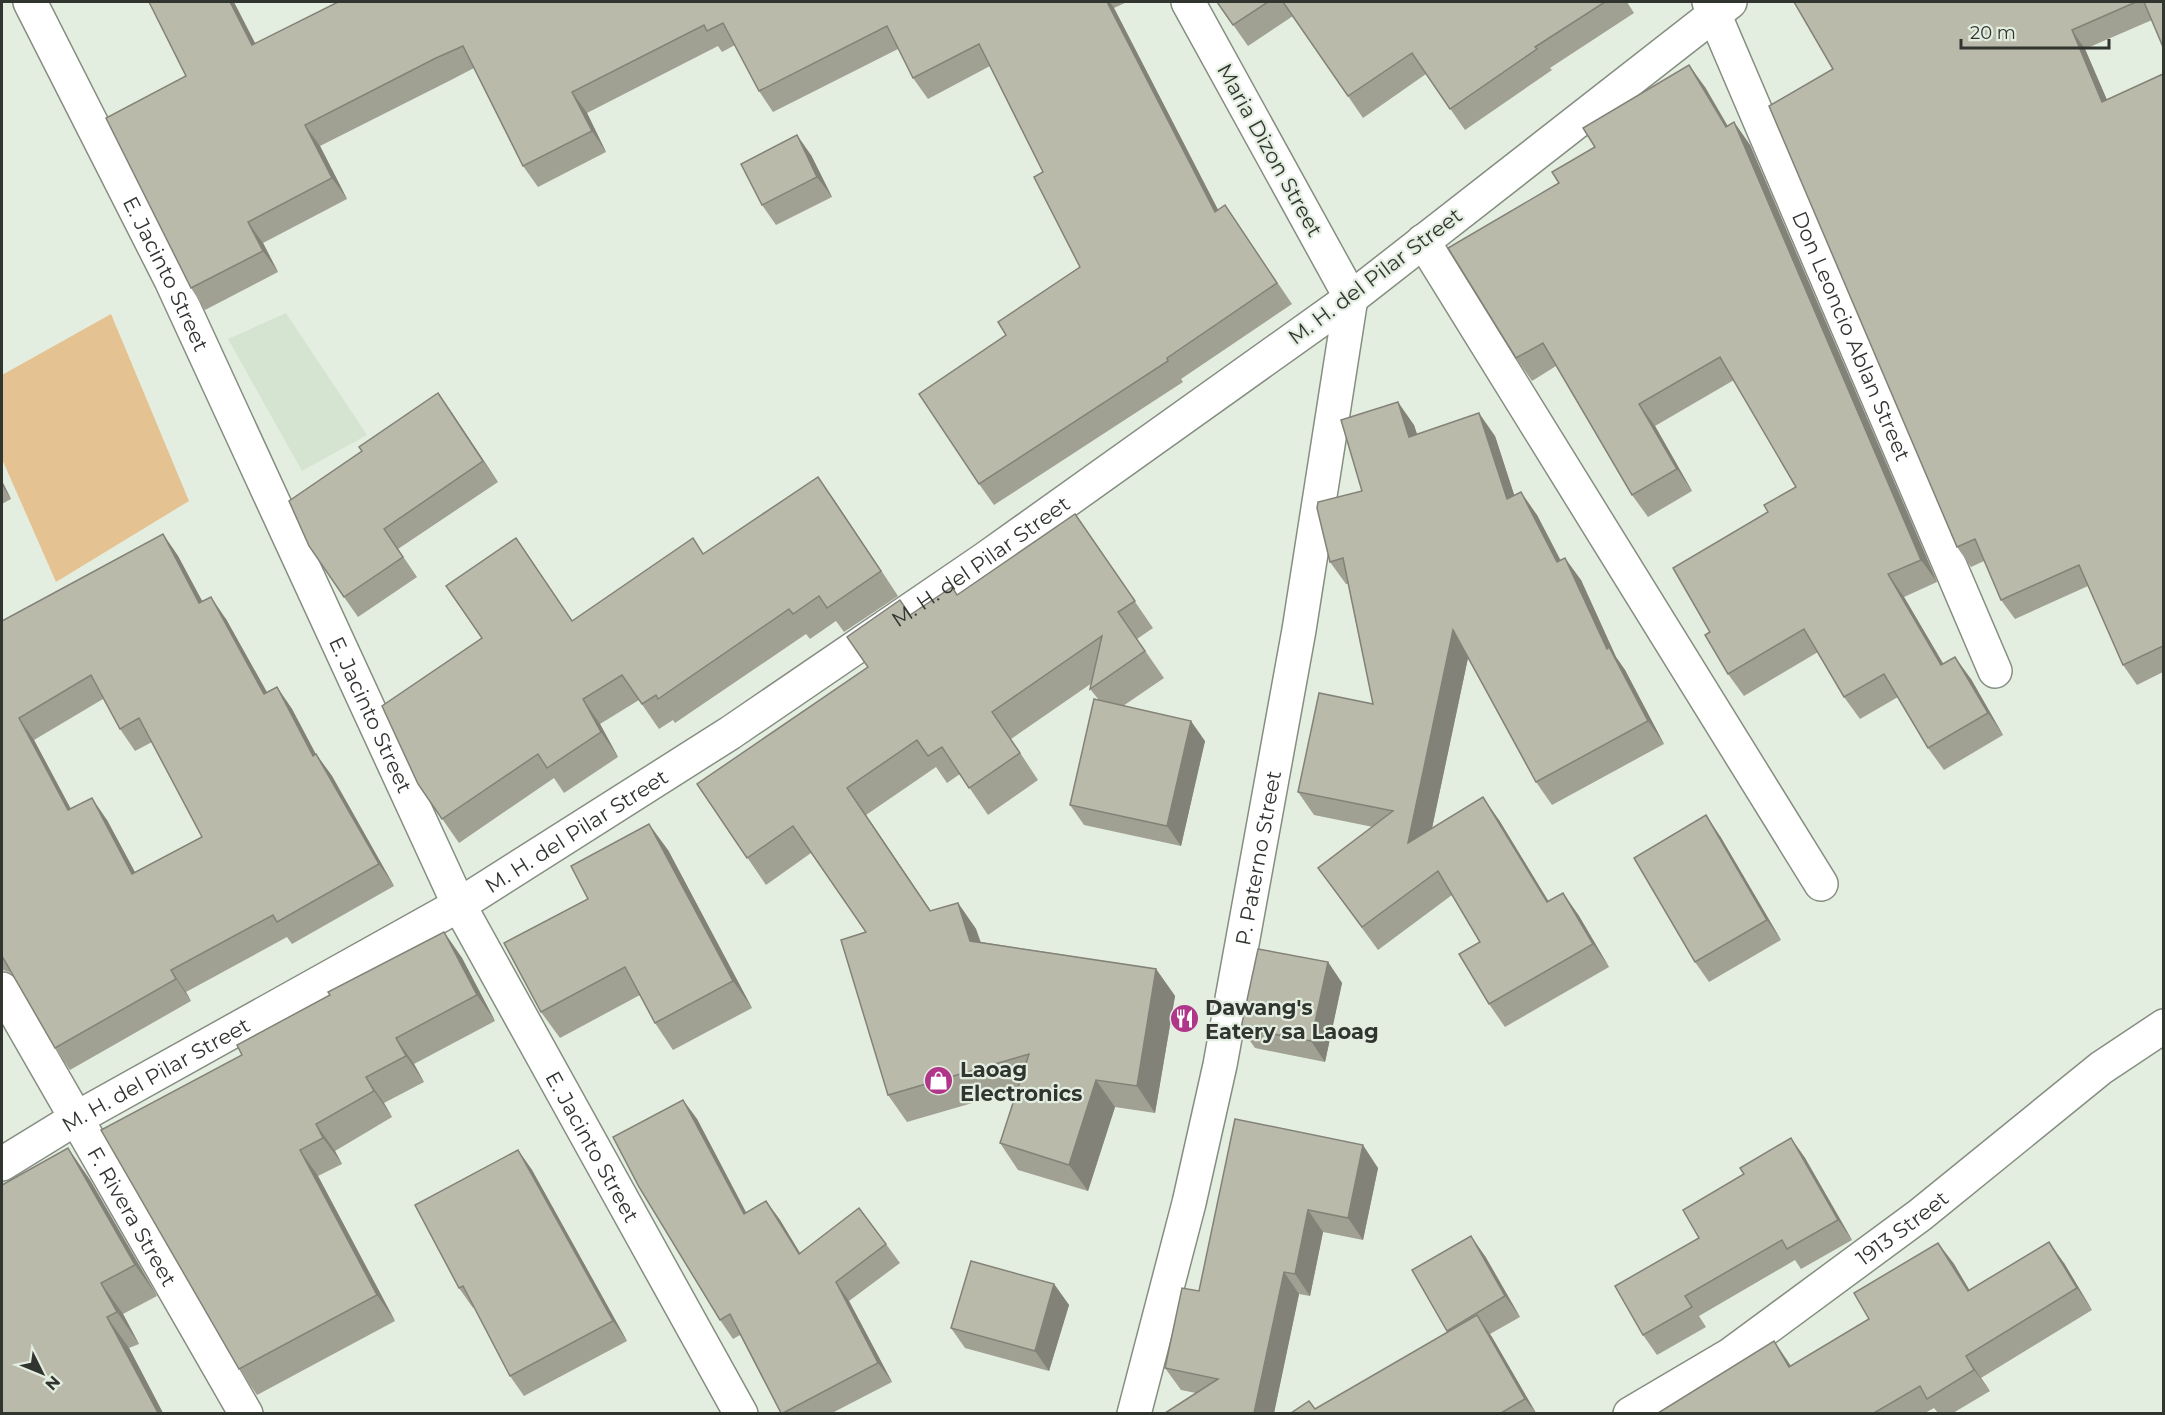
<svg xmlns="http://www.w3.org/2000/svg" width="2165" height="1415" font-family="Montserrat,sans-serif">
	<rect width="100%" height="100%" fill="#e4eee0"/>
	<polygon fill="#d5e4d0" points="286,313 367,435 302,471 228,339"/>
	<polygon fill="#e5c292" points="111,314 189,501 56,582 2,459 2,375"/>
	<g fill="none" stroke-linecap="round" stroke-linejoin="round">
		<defs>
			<g id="minor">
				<path id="s1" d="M30 2 171 280 459 905 741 1414"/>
				<path id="s2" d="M1709 2 1995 671"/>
				<polyline points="1423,241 1821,884"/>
				<path id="s3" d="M2 989 246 1414"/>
				<path id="s4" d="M2 1164 75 1119 459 905 730 733 985 559 1351 298"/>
				<path id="s5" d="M1630 1414 1730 1355 1920 1215 2101 1068 2164 1026"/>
			</g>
			<polyline id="tertiary" points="1351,298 1730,2"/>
			<g id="secondary">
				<path id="s6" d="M1134 1414 1189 1203 1220 1065 1299 630 1351 298 1188 2"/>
			</g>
		</defs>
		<use href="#minor" stroke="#858e81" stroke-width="36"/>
		<use href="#tertiary" stroke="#858e81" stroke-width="36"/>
		<use href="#secondary" stroke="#858e81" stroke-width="36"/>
		<use href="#minor" stroke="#fff" stroke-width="33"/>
		<use href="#tertiary" stroke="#fff" stroke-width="33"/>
		<use href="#secondary" stroke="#fff" stroke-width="33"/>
	</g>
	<g fill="#a0a093" fill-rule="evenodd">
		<polygon points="338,2 1127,2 1114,8 1218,210 1225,205 1292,304 1181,379 1183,382 994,505 979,484 1006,335 1080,267 1043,172 990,66 928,99 913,78 898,49 773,112 759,91 735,45 722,52 718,46 587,113 606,152 538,187 523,166 474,68 451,80 320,146 347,199 263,243 278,272 205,310 191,288 186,76 255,44"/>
		<polygon points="1217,2 1627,2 1634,13 1550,68 1552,70 1465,130 1426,74 1363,118 1293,16 1248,46"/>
		<polygon points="1794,2 2163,2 2152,20 2085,49 2107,100 2163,74 2163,672 2137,685 2123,665 2088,586 2015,619 2001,600 1984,561 1971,567 1957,547 1833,69"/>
		<polygon points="1705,87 1728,126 1734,122 1750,145 1937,582 1904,597 1943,664 1971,679 2003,735 1944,770 1928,748 1898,697 1860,719 1844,697 1818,652 1744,696 1728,674 1710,632 1768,512 1796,487 1734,380 1655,426 1692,491 1648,517 1632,495 1556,366 1532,381 1516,358 1559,183"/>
		<polygon points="811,155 832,197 776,225 762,205"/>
		<polygon points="452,413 498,482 398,549 417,577 358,617 344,597"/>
		<polygon points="1414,425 1417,434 1495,436 1514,495 1537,515 1560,560 1581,580 1616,657 1625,670 1664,744 1552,805 1536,782 1468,658 1432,828 1499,820 1548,901 1563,893 1579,916 1609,967 1505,1027 1489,1004 1480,942 1452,895 1378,950 1318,868 1373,827 1314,815 1298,792 1373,704 1348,584 1346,584 1330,562 1362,491"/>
		<polygon points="818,477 898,596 844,632 836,621 810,639 806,634 675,723 673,720 659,729 639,700 600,724 618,757 564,793 554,778 459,843 418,784 482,638 533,563 572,621 704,554"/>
		<polygon points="2,481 11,499 2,504"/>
		<polygon points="1075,514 1153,628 1137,639 1164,678 1123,706 1205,741 1181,846 1084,825 1070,805 1099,700 1090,689 1092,683 1011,739 1038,780 988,815 960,774 947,783 936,767 866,815 931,911 958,903 976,929 981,942 1156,969 1175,996 1155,1113 1115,1107 1088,1191 1018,1170 1000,1143 1017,1090 907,1122 888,1095 866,932 811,853 766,885 697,784 868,667 911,615 957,595"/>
		<path d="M163 534 178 556 202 601 226 619 267 692 277 687 292 709 316 754 332 776 394 886 292 944 287 937 186 992 191 1001 70 1070 55 1048 12 973 3 970 2 968V621ZM103 699 120 729 135 751 152 742 202 837 135 872 107 820 71 809 34 740Z"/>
		<polygon points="1720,836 1781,940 1709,982 1695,962"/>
		<polygon points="668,850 752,1008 673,1050 655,1023 640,995 560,1038 541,1012 588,899"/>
		<polygon points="444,932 462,958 495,1021 414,1064 424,1082 384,1103 392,1117 335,1151 342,1164 318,1176 395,1321 257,1395 239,1369 242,1055"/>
		<polygon points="1328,962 1342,983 1325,1062 1255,1048 1241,1028"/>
		<polygon points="683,1100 697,1119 746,1213 766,1201 780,1220 800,1253 886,1244 900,1263 849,1301 892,1382 832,1413 781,1413 740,1335 733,1339 720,1320"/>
		<polygon points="1235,1119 1378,1168 1363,1240 1323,1232 1310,1296 1299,1294 1274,1413 1165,1413 1196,1393 1181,1390 1165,1368 1199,1291"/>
		<polygon points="1791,1138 1805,1158 1852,1240 1801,1269 1795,1260 1699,1316 1706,1327 1657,1355 1643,1335 1699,1238 1744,1174"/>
		<polygon points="68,1148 90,1180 157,1296 123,1314 139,1344 129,1348 163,1413 2,1413"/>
		<polygon points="518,1150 532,1170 627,1341 524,1396 510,1376 474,1307 473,1308 459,1288"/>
		<polygon points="1938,1243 1954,1264 1969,1290 2064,1263 2092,1310 1981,1378 1990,1391 1953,1413 1938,1413 1934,1408 1925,1413 1658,1413 1791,1366 1869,1319"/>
		<polygon points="1485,1256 1520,1317 1490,1334 1536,1413 1291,1413 1315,1409 1448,1332 1412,1270"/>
		<polygon points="1054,1284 1069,1305 1049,1371 965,1348 951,1328"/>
	</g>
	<g fill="#828278">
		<polygon points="230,2 234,2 267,66 252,45"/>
		<polygon points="1107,2 1110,2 1114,8 1230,233 1215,212"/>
		<polygon points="2072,30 2085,49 2116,121 2102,102"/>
		<polygon points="1689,65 1705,87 1741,150 1726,127"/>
		<polygon points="572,92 587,113 606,152 592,131"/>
		<polygon points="1734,122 1750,145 1937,582 1921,560"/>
		<polygon points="305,125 320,146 347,199 332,178"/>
		<polygon points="797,135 811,155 832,197 817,177"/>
		<polygon points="248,222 263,243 278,272 263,251"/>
		<polygon points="438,393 452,413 498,482 483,461"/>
		<polygon points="1398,402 1414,425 1425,460 1409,437"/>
		<polygon points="1639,404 1655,426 1692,491 1677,469"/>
		<polygon points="1479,413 1495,436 1523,522 1507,499"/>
		<polygon points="818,477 835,501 898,596 881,571"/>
		<polygon points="2,481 11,499 2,485"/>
		<polygon points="1521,492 1537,515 1573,584 1557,562"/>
		<polygon points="163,534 178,556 215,625 199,603"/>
		<polygon points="1565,558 1581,580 1616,657 1625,670 1664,744 1648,721 1607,649"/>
		<polygon points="1888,574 1904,597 1957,687 1941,665"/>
		<polygon points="211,597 226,619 280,716 264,694"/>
		<polygon points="1453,630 1469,653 1424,866 1408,843"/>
		<polygon points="1955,657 1971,679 2003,735 1988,713"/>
		<polygon points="277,687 292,709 328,778 313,756"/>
		<polygon points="583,699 600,724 618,757 601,732"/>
		<polygon points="19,718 34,740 83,832 68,810"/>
		<polygon points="1191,721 1205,741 1181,846 1167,826"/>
		<polygon points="316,754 332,776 394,886 379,864"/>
		<polygon points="847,788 866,815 949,938 930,911"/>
		<polygon points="1483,797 1499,820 1563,925 1547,902"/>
		<polygon points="92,798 107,820 147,895 132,874"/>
		<polygon points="1706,815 1720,836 1781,940 1767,920"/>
		<polygon points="649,824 668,850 752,1008 733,981"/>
		<polygon points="1563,893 1579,916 1609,967 1593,944"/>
		<polygon points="958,903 976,929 988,967 970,941"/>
		<polygon points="444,932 462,958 495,1021 477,995"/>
		<polygon points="1328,962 1342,983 1325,1062 1311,1041"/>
		<polygon points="1156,969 1175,996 1155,1113 1137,1086"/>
		<polygon points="171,970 186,992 191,1001 176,979"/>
		<polygon points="396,1038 414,1064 424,1082 406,1056"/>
		<polygon points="366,1077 384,1103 392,1117 374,1091"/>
		<polygon points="1096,1080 1115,1107 1088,1191 1069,1165"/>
		<polygon points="683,1100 697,1119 757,1233 744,1214"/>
		<polygon points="316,1124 335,1151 342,1164 323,1138"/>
		<polygon points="1791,1138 1805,1158 1852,1240 1838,1220"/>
		<polygon points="1363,1145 1378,1168 1363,1240 1348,1218"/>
		<polygon points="68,1148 90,1180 157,1296 135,1265"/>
		<polygon points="300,1150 318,1176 395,1321 377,1295"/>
		<polygon points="518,1150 532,1170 627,1341 613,1321"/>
		<polygon points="766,1201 780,1220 812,1273 799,1254"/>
		<polygon points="1308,1210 1323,1232 1310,1296 1295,1274"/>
		<polygon points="1471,1236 1485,1256 1520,1317 1505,1296"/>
		<polygon points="2049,1242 2064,1263 2092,1310 2077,1288"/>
		<polygon points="1938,1243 1954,1264 1983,1313 1968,1291"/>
		<polygon points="1284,1272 1299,1294 1274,1413 1254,1413"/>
		<polygon points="836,1282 849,1301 892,1382 878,1363"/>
		<polygon points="101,1283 123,1314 139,1344 117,1312"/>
		<polygon points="1054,1284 1069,1305 1049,1371 1035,1351"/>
		<polygon points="1477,1315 1492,1337 1536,1413 1525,1399"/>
		<polygon points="107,1317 129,1348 163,1413 158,1413"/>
		<polygon points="1774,1341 1789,1363 1805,1389 1789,1367"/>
		<polygon points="1966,1356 1981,1378 1990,1391 1974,1370"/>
	</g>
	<g fill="#babaab" stroke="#828278" stroke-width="1.5" fill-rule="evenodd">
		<polygon points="149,2 230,2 252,45 338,2 1107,2 1215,212 1225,205 1277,283 1167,358 1168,361 979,484 919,394 1006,335 998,322 1080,267 1034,177 1043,172 979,44 913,78 887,26 759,91 723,23 707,31 704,25 572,92 592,131 523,166 463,46 436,58 305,125 332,178 248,222 263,251 191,288 106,118 186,76"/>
		<polygon points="1217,2 1268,2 1233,25"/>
		<polygon points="1283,2 1605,2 1535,47 1537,49 1450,109 1412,53 1348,96"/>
		<polygon points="1794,2 2136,2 2072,30 2102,102 2163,74 2163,646 2123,665 2079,565 2001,600 1975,539 1957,547 1769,106 1833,69"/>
		<polygon points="2144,2 2163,2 2163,47"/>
		<polygon points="1689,65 1726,127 1734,122 1921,560 1888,574 1941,665 1955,657 1988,713 1928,748 1884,674 1844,697 1804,629 1728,674 1705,635 1710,632 1673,568 1768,512 1764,505 1796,487 1720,357 1639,404 1677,469 1632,495 1543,343 1516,358 1448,248 1559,183 1552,172 1595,147 1583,128"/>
		<polygon points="797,135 817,177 762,205 741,164"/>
		<polygon points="438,393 483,461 384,529 403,557 344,597 309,546 289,501 362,451 359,447"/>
		<polygon points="1398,402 1409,437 1479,413 1507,499 1521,492 1557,562 1565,558 1607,649 1609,647 1648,721 1536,782 1453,630 1408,843 1483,797 1547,902 1563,893 1593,944 1489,1004 1459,954 1480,942 1438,871 1362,927 1318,868 1393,811 1298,792 1319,693 1373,704 1343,558 1330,562 1317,508 1318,502 1362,491 1341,420"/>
		<polygon points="818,477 881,571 827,608 819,596 793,614 789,609 658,699 656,695 642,704 622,675 583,699 601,732 547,768 538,754 442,819 418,784 382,706 482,638 446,586 516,538 572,621 693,538 703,554"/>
		<polygon points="1075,514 1135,601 1118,612 1145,651 1090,689 1102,636 992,712 1020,753 969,788 942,747 928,756 917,740 847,788 930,911 958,903 970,941 1156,969 1137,1086 1096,1080 1069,1165 1000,1143 1029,1054 888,1095 841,940 866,932 793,826 747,858 697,784 868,667 847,637 900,600 910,615 952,587 957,595"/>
		<path d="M163 534 199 603 211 597 264 694 277 687 313 756 316 754 379 864 277 922 273 915 171 970 176 979 55 1048 2 956V621ZM91 675 120 729 139 718 202 837 132 874 92 798 68 810 19 718Z"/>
		<polygon points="1094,699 1191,721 1167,826 1070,805"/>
		<polygon points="1706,815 1767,920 1695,962 1634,858"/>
		<polygon points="649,824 733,981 655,1023 625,967 541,1012 504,943 588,899 571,866"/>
		<polygon points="444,932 477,995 396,1038 406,1056 366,1077 374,1091 316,1124 323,1138 300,1150 377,1295 239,1369 101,1130 242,1055 237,1045 330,995 328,992"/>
		<polygon points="1258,949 1328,962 1311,1041 1241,1028"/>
		<polygon points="683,1100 744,1214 766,1201 799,1254 859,1208 886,1244 836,1282 878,1363 783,1413 781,1413 730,1314 720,1320 639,1187 613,1137"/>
		<polygon points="1235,1119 1363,1145 1348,1218 1308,1210 1295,1274 1284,1272 1254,1413 1165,1413 1218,1379 1165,1368 1182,1288 1199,1291"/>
		<polygon points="1791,1138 1838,1220 1787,1249 1782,1240 1685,1296 1692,1307 1643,1335 1615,1286 1699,1238 1683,1210 1744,1174 1740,1168"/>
		<polygon points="68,1148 135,1265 101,1283 117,1312 107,1317 158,1413 2,1413 2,1185"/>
		<polygon points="518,1150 613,1321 510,1376 463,1286 459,1288 415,1205"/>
		<polygon points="1471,1236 1505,1296 1447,1331 1412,1270"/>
		<polygon points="2049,1242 2077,1288 1966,1356 1974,1370 1927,1399 1920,1386 1874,1413 1658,1413 1774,1341 1789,1367 1869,1319 1854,1293 1938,1243 1968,1291"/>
		<polygon points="971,1261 1054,1284 1035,1351 951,1328"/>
		<polygon points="1477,1315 1525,1399 1501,1413 1291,1413 1309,1401 1315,1409"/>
	</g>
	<defs>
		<symbol id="restaurant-disc" viewBox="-11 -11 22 22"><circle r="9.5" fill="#b0368a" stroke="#e4eee0"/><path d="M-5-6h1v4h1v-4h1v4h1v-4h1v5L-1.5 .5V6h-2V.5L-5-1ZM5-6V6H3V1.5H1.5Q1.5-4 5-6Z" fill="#fff"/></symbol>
		<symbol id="shop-disc" viewBox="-11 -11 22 22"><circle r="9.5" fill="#b0368a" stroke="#e4eee0"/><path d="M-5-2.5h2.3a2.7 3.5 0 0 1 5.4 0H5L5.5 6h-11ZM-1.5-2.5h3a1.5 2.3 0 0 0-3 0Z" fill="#fff"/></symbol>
	</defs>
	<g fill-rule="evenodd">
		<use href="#restaurant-disc" x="1168" y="1002" width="33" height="33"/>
		<use href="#shop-disc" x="922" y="1064" width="33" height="33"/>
	</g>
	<g text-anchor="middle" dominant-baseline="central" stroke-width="4.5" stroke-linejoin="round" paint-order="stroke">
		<g font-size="21" fill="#313530" stroke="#e4eee0">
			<text transform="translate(1270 150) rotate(61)">Maria Dizon Street</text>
			<text stroke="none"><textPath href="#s1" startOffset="304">E. Jacinto Street</textPath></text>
			<text transform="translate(1375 276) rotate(-37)">M. H. del Pilar Street</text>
			<text stroke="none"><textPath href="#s2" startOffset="363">Don Leoncio Ablan Street</textPath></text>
			<text stroke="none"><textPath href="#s4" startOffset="1150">M. H. del Pilar Street</textPath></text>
			<text stroke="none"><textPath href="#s1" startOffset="790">E. Jacinto Street</textPath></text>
			<text stroke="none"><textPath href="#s4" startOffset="664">M. H. del Pilar Street</textPath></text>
			<text stroke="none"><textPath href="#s6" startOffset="570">P. Paterno Street</textPath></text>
			<text stroke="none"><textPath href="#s4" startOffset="178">M. H. del Pilar Street</textPath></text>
			<text stroke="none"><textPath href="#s1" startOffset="1276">E. Jacinto Street</textPath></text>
			<text stroke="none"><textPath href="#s3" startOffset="262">F. Rivera Street</textPath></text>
			<text stroke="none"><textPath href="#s5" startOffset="330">1913 Street</textPath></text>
		</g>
		<g font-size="21" font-weight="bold" fill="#313530" stroke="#e4eee0" text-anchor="start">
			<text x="1205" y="1007">Dawang's<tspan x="1205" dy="24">Eatery sa Laoag</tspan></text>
			<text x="960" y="1069">Laoag<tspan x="960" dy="24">Electronics</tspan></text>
		</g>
	</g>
	<rect width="2165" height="1415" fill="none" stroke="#313530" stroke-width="6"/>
	<g transform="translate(42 1373) rotate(133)" stroke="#e4eee0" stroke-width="4.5" paint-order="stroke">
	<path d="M0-4.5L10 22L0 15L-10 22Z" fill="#313530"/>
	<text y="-9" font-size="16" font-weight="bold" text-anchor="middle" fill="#313530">N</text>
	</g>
	<path d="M1961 39v9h148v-9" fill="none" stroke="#313530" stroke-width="3"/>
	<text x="1970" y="39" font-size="18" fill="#313530" stroke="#e4eee0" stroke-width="4.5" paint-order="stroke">20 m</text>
</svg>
